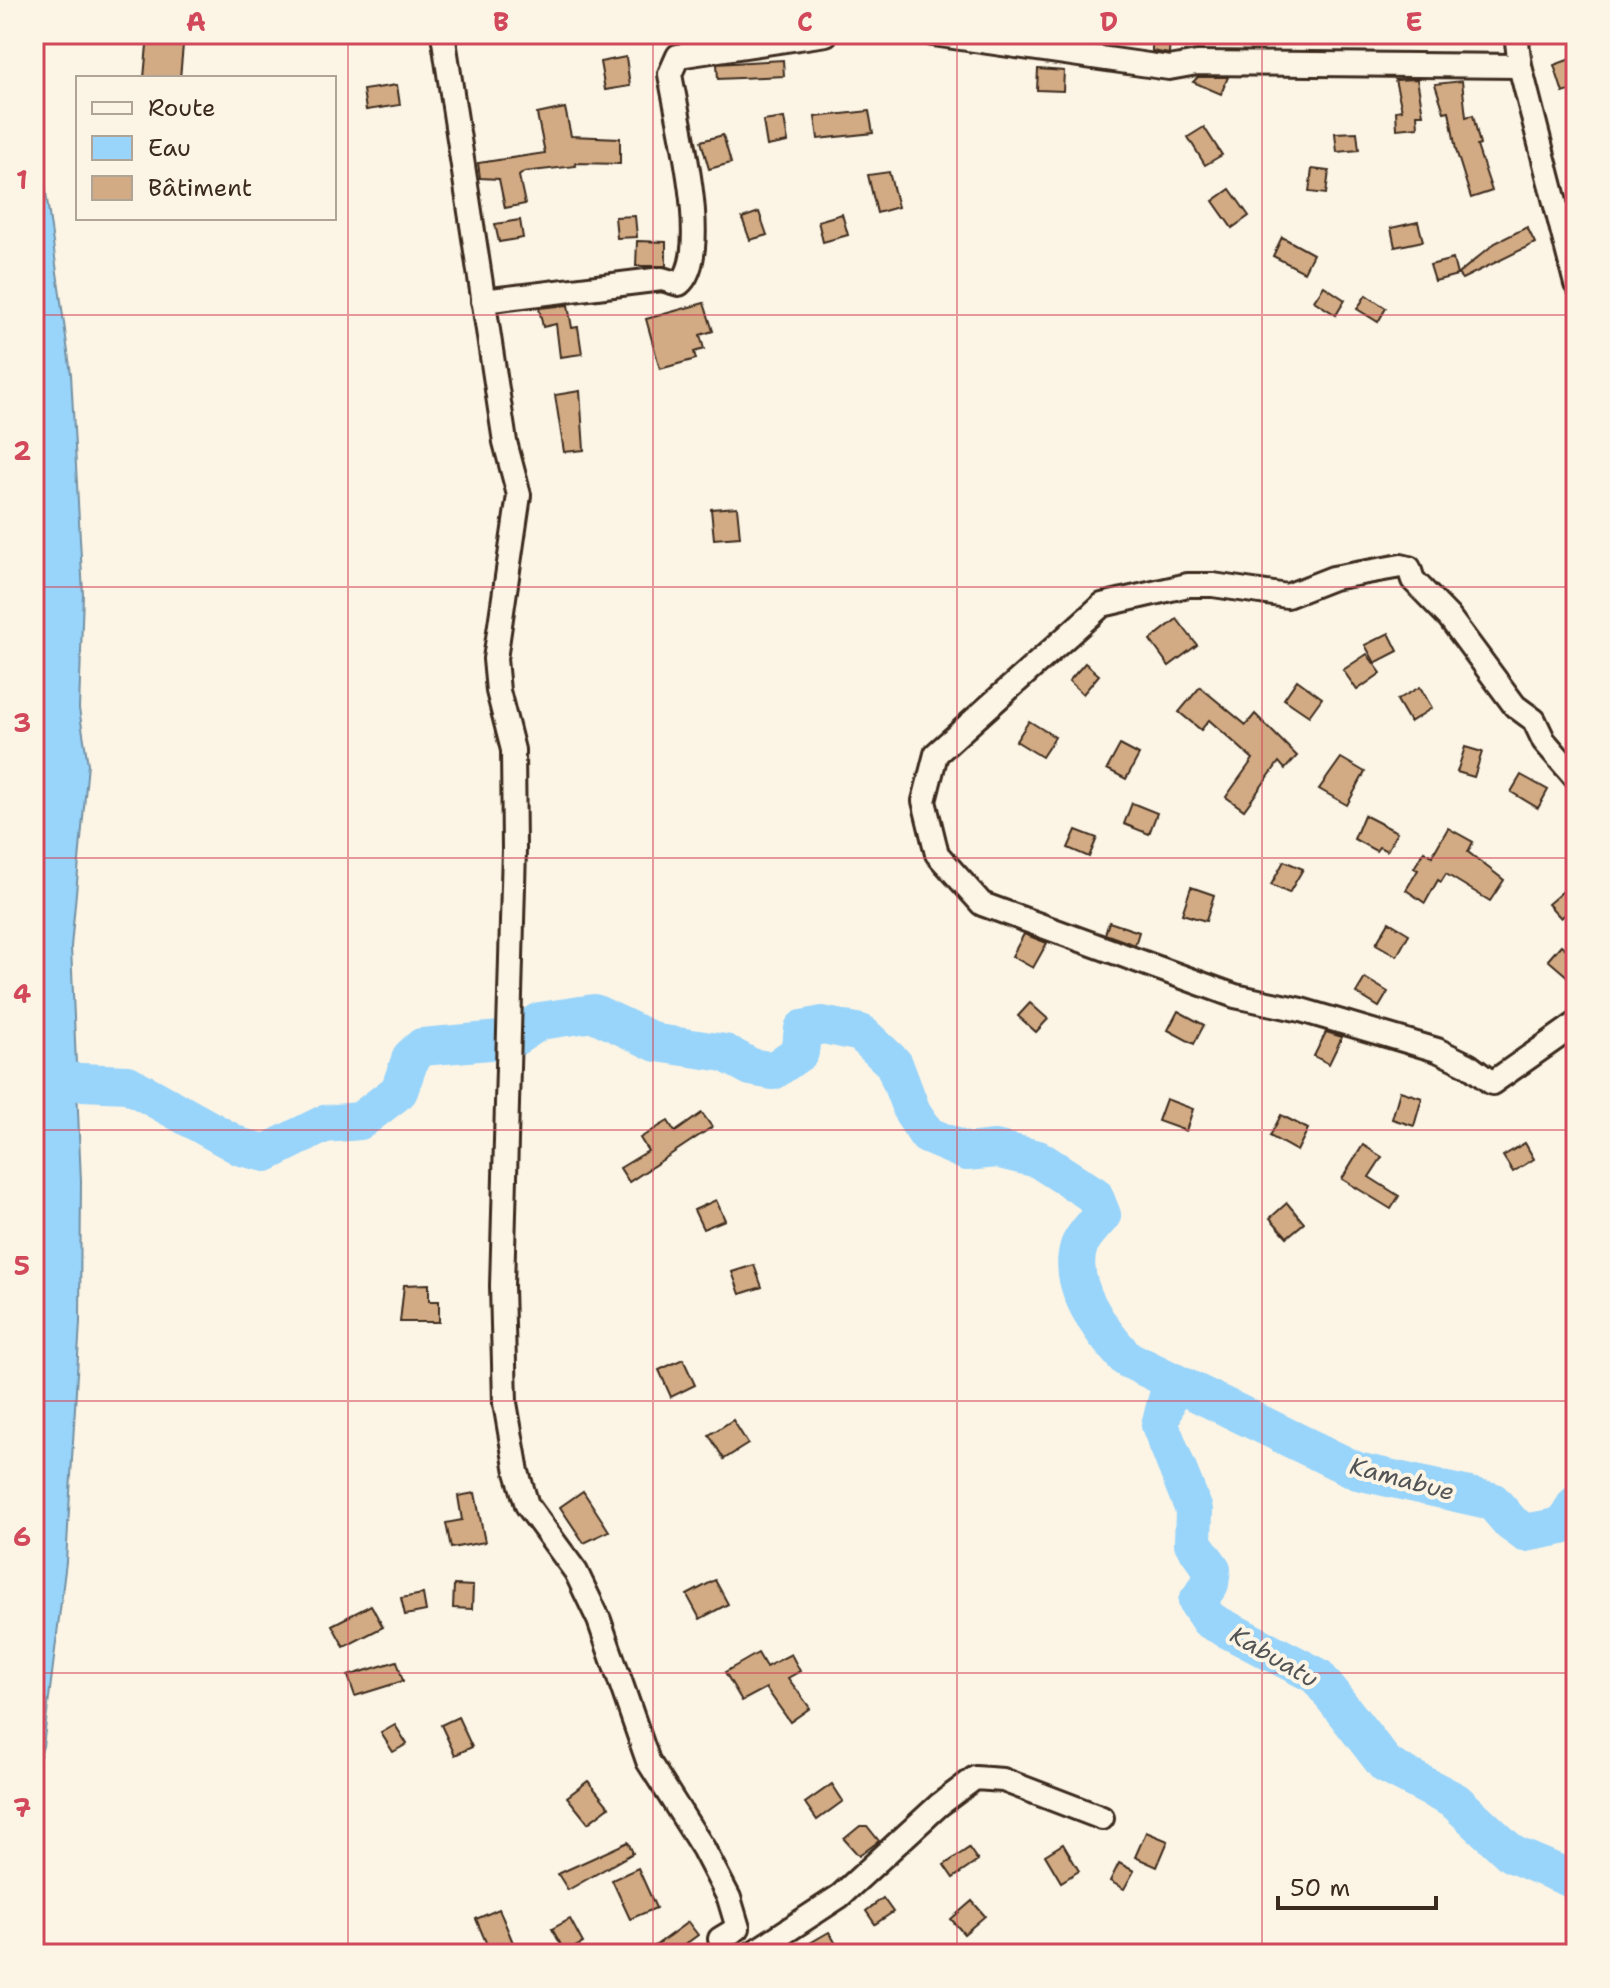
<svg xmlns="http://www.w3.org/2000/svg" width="1610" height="1988" font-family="'Shantell Sans',sans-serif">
	<rect width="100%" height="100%" fill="#fcf5e5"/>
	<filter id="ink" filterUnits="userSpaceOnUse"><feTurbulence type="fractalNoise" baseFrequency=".0125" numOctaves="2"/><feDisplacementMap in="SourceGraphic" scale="16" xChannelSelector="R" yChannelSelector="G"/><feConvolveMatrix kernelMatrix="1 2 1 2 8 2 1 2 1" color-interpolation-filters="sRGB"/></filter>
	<g filter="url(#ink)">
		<polygon fill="#99d4fa" stroke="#7390a2" stroke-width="2" points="34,34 38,34 45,185 71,374 83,594 79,709 88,764 71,947 81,1181 80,1322 66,1562 43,1746 34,1776"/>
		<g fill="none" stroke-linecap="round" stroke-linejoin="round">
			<g stroke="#99d4fa" stroke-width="38">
				<path d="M34 1080 128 1084 241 1147 266 1153 324 1124 360 1121 399 1091 411 1057 422 1047 512 1039 540 1021 594 1013 657 1043 725 1053 751 1067 773 1071 800 1052 803 1029 823 1025 861 1033 894 1064 912 1112 927 1135 967 1152 995 1149 1038 1159 1094 1195 1102 1215C1095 1224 1083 1235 1079 1246 1066 1285 1102 1333 1127 1359L1357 1471 1492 1501 1511 1523 1525 1533 1562 1526 1576 1504"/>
				<polyline points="1172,1381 1160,1425 1194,1510 1193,1543 1212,1569 1210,1584 1197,1602 1209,1620 1317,1676 1386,1765 1455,1801 1512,1854 1576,1881"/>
			</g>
		</g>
		<g fill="#d2ab84" stroke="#3b2a1e" stroke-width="2">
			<polygon points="148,34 184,34 180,78 144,78"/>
			<polygon points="1152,37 1170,38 1169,54 1152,51"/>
			<polygon points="626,57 630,86 605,90 600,62"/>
			<polygon points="1576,57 1576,89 1563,93 1554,65"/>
			<polygon points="783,60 784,76 718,79 717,64"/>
			<polygon points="1038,69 1064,71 1063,91 1037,90"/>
			<polygon points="1198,77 1228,77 1221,94 1193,82"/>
			<polygon points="1417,79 1423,114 1417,114 1418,127 1397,129 1396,111 1402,110 1395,80"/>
			<polygon points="1462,81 1466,117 1473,115 1480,145 1477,146 1492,191 1471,198 1456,150 1449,111 1444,112 1435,84"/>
			<polygon points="397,85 400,105 366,110 363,90"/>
			<polygon points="565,108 571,136 620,138 620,164 575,163 576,166 524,172 519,176 525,204 505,208 499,179 480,178 478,163 545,153 537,114"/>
			<polygon points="869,111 873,133 818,139 815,117"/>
			<polygon points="784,118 788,142 767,146 763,121"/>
			<polygon points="1204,127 1222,155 1205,165 1188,137"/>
			<polygon points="1357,132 1359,150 1337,152 1335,133"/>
			<polygon points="723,135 731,163 709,169 701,141"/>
			<polygon points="1312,169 1329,171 1326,194 1309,192"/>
			<polygon points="889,172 898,207 877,213 868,175"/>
			<polygon points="1230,189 1249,216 1232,228 1213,201"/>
			<polygon points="759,212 767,235 750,240 742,218"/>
			<polygon points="842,214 848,235 823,242 818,221"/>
			<polygon points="635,216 637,237 617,238 615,217"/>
			<polygon points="520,220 523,238 499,242 495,224"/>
			<polygon points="1418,222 1423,241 1395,247 1391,228"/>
			<polygon points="1527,227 1535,243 1462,279 1458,274 1495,243"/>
			<polygon points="1282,237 1313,254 1304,272 1273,256"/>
			<polygon points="637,241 666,242 666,266 636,266"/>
			<polygon points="1453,259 1457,275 1435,281 1430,265"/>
			<polygon points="1324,286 1345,300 1336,315 1314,301"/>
			<polygon points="1366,295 1386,308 1378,322 1357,309"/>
			<polygon points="704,303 713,331 700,335 704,349 694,352 696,359 660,369 646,319"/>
			<polygon points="568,305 572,328 578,327 582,354 560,357 556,324 543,327 539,308"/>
			<polygon points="580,391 584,450 564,452 555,395"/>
			<polygon points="737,507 740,537 714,539 711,509"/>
			<polygon points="1177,619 1197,645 1169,666 1150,640"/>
			<polygon points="1389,633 1398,651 1375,663 1365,645"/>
			<polygon points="1367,654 1381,673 1357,690 1343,670"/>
			<polygon points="1085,663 1099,675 1083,694 1069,681"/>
			<polygon points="1297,680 1322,698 1309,716 1284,699"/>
			<polygon points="1200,687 1246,725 1255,714 1297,756 1285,769 1279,762 1244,810 1226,797 1253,759 1209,720 1201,730 1179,712"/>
			<polygon points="1420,687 1432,708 1410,722 1397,700"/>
			<polygon points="1029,721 1055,737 1042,757 1016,741"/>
			<polygon points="1120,745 1139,755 1126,779 1107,769"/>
			<polygon points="1465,747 1482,752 1474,777 1457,772"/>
			<polygon points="1341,758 1365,772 1347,805 1319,789"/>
			<polygon points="1521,775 1548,790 1538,808 1511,792"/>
			<polygon points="1132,803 1157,813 1149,834 1124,824"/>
			<polygon points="1364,815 1397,832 1387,851 1379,847 1376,851 1354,839"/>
			<polygon points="1448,828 1473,842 1468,852 1504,880 1490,901 1446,874 1441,882 1438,880 1425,903 1406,890 1418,870 1414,868 1424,851 1432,856"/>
			<polygon points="1076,830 1097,838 1089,857 1068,848"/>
			<polygon points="1284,861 1303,869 1289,893 1271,885"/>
			<polygon points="1576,880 1576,905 1561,918 1548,904"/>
			<polygon points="1191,887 1214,895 1206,921 1182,914"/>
			<polygon points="1109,922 1139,932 1135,945 1105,934"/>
			<polygon points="1389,922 1409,934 1397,956 1376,944"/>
			<polygon points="1024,934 1047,943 1033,968 1012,956"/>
			<polygon points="1561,945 1576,957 1576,984 1548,960"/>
			<polygon points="1365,978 1388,992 1379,1007 1356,993"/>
			<polygon points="1030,1003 1048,1019 1036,1032 1018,1016"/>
			<polygon points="1178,1011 1204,1025 1194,1044 1168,1030"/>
			<polygon points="1326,1032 1342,1037 1329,1064 1314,1056"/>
			<polygon points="1400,1091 1422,1098 1414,1126 1392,1119"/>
			<polygon points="1166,1099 1193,1109 1186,1131 1158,1121"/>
			<polygon points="702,1113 712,1127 629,1182 620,1168 648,1151 640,1138 668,1121 675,1132"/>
			<polygon points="1281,1115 1308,1129 1297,1151 1270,1136"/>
			<polygon points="1525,1143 1534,1159 1513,1172 1503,1156"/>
			<polygon points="1363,1145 1382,1157 1369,1177 1399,1196 1391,1209 1342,1179"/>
			<polygon points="716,1200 725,1220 703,1229 694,1210"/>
			<polygon points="1287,1203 1304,1223 1287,1237 1270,1218"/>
			<polygon points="754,1265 762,1287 740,1294 732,1272"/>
			<polygon points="429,1284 429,1301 439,1301 439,1322 400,1322 404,1285"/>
			<polygon points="683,1359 695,1385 671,1397 659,1370"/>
			<polygon points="733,1420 748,1444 724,1459 709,1435"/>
			<polygon points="583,1491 609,1531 584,1543 560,1507"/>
			<polygon points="475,1493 485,1542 451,1548 446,1523 462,1520 458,1496"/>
			<polygon points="715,1580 728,1604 700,1619 687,1595"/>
			<polygon points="454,1585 473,1586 472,1609 453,1608"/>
			<polygon points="423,1594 426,1611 405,1615 401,1598"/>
			<polygon points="371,1605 383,1627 344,1647 332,1625"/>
			<polygon points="758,1653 766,1667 791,1654 800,1671 788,1678 810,1708 790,1722 766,1688 742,1701 725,1672"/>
			<polygon points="397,1661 403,1681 355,1696 348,1676"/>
			<polygon points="458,1717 472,1747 455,1755 441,1725"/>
			<polygon points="395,1725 407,1744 393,1752 381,1733"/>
			<polygon points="588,1781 609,1807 588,1823 567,1797"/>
			<polygon points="832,1784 843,1801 817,1820 805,1803"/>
			<polygon points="860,1826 867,1826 879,1841 859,1856 844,1839"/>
			<polygon points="1146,1832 1168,1841 1157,1867 1135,1857"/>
			<polygon points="628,1842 633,1853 568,1890 558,1874"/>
			<polygon points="1063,1844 1079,1871 1061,1882 1045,1855"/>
			<polygon points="969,1848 978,1861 953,1878 944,1865"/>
			<polygon points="1119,1863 1134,1871 1124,1889 1110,1881"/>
			<polygon points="638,1868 656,1908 630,1919 612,1880"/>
			<polygon points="883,1898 893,1912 875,1924 866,1911"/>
			<polygon points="972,1901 985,1916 964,1934 951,1919"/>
			<polygon points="499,1909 514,1945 491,1954 476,1919"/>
			<polygon points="570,1919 583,1943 565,1952 552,1929"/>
			<polygon points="688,1922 698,1935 672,1954 644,1954"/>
			<polygon points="829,1932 842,1954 791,1954"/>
		</g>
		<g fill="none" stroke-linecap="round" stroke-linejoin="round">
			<defs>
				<g id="street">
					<polyline points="443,34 505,442 519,495 495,659 498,691 513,750 514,849 502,1286 505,1403 517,1472 527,1505 576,1572 599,1620 648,1761 703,1848 729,1898 738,1928 720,1939"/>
					<polyline points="933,34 1169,68 1197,63 1520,66"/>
					<polyline points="1516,34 1520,66 1576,284"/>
					<path d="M483 301 662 279 679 284C714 256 677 118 670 74L678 56 826 34"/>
					<polyline points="1576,778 1544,741 1534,720 1515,706 1449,617 1413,580 1409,568 1401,566 1333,578 1287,596 1213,585 1188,585 1102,605 936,754 924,801 937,854 982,904 1235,996 1301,1010 1437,1050 1468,1065 1492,1083 1576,1024"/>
					<polyline points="753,1953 840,1896 939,1805 975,1778 1003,1780 1102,1818"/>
				</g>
			</defs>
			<use href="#street" stroke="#3b2a1e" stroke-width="28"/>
			<use href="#street" stroke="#fcf5e5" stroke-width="22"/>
		</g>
	</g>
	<path fill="none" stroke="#d1495b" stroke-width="2" stroke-opacity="0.55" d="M348 34V1954M653 34V1954M957 34V1954M1262 34V1954M34 315H1576M34 587H1576M34 858H1576M34 1130H1576M34 1401H1576M34 1673H1576"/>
	<g text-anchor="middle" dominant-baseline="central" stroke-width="8" stroke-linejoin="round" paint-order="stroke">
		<g font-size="24" font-style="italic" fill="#525455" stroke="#fcf5e5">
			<text transform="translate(1402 1479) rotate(15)">Kamabue</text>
			<text transform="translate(1274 1657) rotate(30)">Kabuatu</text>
		</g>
	</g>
	<rect width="1610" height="1988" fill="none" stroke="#fcf5e5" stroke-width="88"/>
	<rect x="76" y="76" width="260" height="144" fill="#fcf5e5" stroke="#afa495" stroke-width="2"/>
	<rect x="92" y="102" width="40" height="12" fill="#fcf5e5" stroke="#afa495" stroke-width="2"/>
	<text x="148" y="116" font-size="24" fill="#3b2a1e">Route</text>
	<rect x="92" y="136" width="40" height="24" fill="#99d4fa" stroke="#afa495" stroke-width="2"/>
	<text x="148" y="156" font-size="24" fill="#3b2a1e">Eau</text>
	<rect x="92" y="176" width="40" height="24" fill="#d2ab84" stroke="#afa495" stroke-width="2"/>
	<text x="148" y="196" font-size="24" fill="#3b2a1e">Bâtiment</text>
	<path d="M1278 1896v12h158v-12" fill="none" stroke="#3b2a1e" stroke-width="4"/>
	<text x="1290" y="1896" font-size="24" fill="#3b2a1e" stroke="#fcf5e5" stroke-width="6" paint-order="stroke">50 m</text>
	<rect x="44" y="44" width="1522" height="1900" fill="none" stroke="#d1495b" stroke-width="3"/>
	<g font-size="26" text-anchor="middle" font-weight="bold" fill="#d1495b">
		<text x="196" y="31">A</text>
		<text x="501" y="31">B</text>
		<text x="805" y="31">C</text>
		<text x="1109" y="31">D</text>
		<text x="1414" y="31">E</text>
		<text x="22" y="189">1</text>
		<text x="22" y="460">2</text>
		<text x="22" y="732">3</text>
		<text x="22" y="1003">4</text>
		<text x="22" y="1275">5</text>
		<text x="22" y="1546">6</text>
		<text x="22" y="1817">7</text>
	</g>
</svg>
